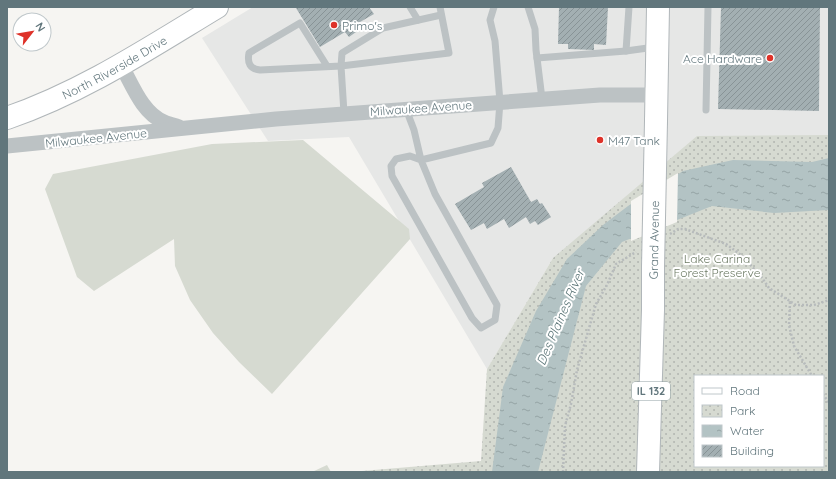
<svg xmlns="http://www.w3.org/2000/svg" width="836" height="479" font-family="Quicksand,sans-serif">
	<defs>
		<pattern id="park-dots" width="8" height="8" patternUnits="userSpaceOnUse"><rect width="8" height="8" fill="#d6dad1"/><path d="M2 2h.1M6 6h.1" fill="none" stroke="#b1b5af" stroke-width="1.8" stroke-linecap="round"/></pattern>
		<pattern id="water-ripples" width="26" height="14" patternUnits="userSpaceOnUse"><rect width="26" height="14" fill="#b3c3c4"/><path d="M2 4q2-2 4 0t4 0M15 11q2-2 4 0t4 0" fill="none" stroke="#95a3a4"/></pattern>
		<pattern id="building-hatch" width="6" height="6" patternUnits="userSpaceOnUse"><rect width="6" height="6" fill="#a3afb2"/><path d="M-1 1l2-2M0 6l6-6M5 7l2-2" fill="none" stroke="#889396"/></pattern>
	</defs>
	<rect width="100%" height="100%" fill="#f6f5f2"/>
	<polygon fill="#e6e7e6" points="253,7 829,7 829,141 553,258 487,369 349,137 268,141 202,38"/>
	<g fill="#d6dad1">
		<polygon points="303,140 409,229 410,239 272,394 239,362 213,333 190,300 175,266 174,239 94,291 77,277 45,189 53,174 212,144"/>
		<polygon points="327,465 331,472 312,472"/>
	</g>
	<path fill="url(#park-dots)" fill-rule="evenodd" d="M829 135V472H350L481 461 487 369 553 258 697 136ZM695 376H823V466H695Z"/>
	<polygon fill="url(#water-ripples)" points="829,158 829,210 774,213 712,206 622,242 586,286 538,472 492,472 503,387 536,311 567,259 603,225 628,206 683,171 733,160 812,162"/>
	<polygon fill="#f6f5f2" points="678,173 677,222 631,241 631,201"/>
	<g fill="url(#building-hatch)">
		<polygon points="298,7 369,7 374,14 360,22 363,27 349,37 345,32 320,47 296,8"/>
		<polygon points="559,7 608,7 606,45 594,44 594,50 568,49 568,44 558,44"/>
		<polygon points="721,7 820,7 819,111 718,109"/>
		<polygon points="511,167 531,202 537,199 540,204 542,203 551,217 538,225 535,221 530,224 526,217 509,228 504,219 487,229 484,223 471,230 455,204 484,187 482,183"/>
	</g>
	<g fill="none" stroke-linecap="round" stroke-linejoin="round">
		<defs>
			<g id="primary">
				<path id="s1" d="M7 118C83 92 149 48 217 7"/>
				<polyline points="656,121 658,7"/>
				<polyline points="648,472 653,310 653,267"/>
			</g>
		</defs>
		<use href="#primary" stroke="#b0b6b9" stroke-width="24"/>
		<g stroke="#b7bbbc" stroke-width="2.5" stroke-dasharray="2 2" stroke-linecap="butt">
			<polyline points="670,234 678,229 685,229 726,244 741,255 760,275 769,288 796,305 814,305 829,300"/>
			<polyline points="790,302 789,325 794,346 812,376"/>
			<polyline points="823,394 829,403"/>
			<polyline points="563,472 565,426 571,404 577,370 596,304 607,285 616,264 636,252"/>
		</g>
		<g stroke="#bcc2c4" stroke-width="7">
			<polyline points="410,7 418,20"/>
			<polyline points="528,7 535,29 536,50 542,99"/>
			<polyline points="626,51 629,7"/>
			<polyline points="537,58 626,51 655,47"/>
			<path d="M327 66 300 23 249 53C247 63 250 69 260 70L341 66 342 53 383 28 441 15"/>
			<polyline points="406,109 414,130 421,160 435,194 497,305 495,320 481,328 472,318 392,176 391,166 396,159 410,156 421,160 491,143 498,128 500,102 495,41 490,20 494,7"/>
			<polyline points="706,110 708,7"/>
			<polyline points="344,113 341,66 449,53 440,7"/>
		</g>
		<g stroke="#bcc2c4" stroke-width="15">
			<path d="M121 65C132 84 142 113 164 122 168 124 174 125 179 127"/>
			<polyline points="7,146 276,119 600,95 656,95"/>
		</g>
		<use href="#primary" stroke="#fff" stroke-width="22"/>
		<defs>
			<polyline id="primary-bridge" points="653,267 656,121"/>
		</defs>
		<use href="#primary-bridge" stroke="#b0b6b9" stroke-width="24" stroke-linecap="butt"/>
		<use href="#primary-bridge" stroke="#fff" stroke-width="22"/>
	</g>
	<g fill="#de3229" stroke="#fff" stroke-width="1.5">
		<circle cx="334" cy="25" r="4"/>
		<circle cx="770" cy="58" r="4"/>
		<circle cx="600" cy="140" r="4"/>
	</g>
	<g text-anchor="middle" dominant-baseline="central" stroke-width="4" stroke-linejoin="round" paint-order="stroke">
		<rect fill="#fff" stroke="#909fa3" stroke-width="1" x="632" y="382" width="38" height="18" rx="3"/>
		<g font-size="11" font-weight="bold" fill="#61767c">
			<text x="651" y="391">IL 132</text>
		</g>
		<g font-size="12" fill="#61767c" stroke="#fff" text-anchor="start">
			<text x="342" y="25">Primo's</text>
			<text x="762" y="58" text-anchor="end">Ace Hardware</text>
			<text x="608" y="140">M47 Tank</text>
		</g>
		<g font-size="12" fill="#61767c" stroke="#fff">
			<text stroke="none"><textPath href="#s1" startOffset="119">North Riverside Drive</textPath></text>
			<text transform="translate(421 108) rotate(-4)">Milwaukee Avenue</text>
			<text transform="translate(96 138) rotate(-6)">Milwaukee Avenue</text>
			<text transform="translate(654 240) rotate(-89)">Grand Avenue</text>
		</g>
		<g font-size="12" fill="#6c7a64" stroke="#fff">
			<text x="717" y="258">Lake Carina<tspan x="717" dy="14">Forest Preserve</tspan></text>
		</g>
		<g font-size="13" font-style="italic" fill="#5c7678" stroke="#fff">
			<text transform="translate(560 317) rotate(-67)">Des Plaines River</text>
		</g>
	</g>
	<rect width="836" height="479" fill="none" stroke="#61767c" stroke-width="16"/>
	<rect x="694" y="375" width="130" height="92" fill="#ffffff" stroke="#c0c8cb"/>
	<rect x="702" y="388" width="20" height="6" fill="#ffffff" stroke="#c0c8cb"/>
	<text x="730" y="395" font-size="12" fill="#61767c">Road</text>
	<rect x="702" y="405" width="20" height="12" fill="url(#park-dots)" stroke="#c0c8cb"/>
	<text x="730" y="415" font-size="12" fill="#61767c">Park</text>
	<rect x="702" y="425" width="20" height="12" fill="url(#water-ripples)" stroke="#c0c8cb"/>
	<text x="730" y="435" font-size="12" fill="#61767c">Water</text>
	<rect x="702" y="445" width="20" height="12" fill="url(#building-hatch)" stroke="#c0c8cb"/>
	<text x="730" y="455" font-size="12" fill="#61767c">Building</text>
	<g transform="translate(32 32) rotate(59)"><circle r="19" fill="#ffffff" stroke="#c0c8cb"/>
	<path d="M0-3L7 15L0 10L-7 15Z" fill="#de3229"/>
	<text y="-6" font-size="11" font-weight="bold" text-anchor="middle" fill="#61767c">N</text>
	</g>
</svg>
